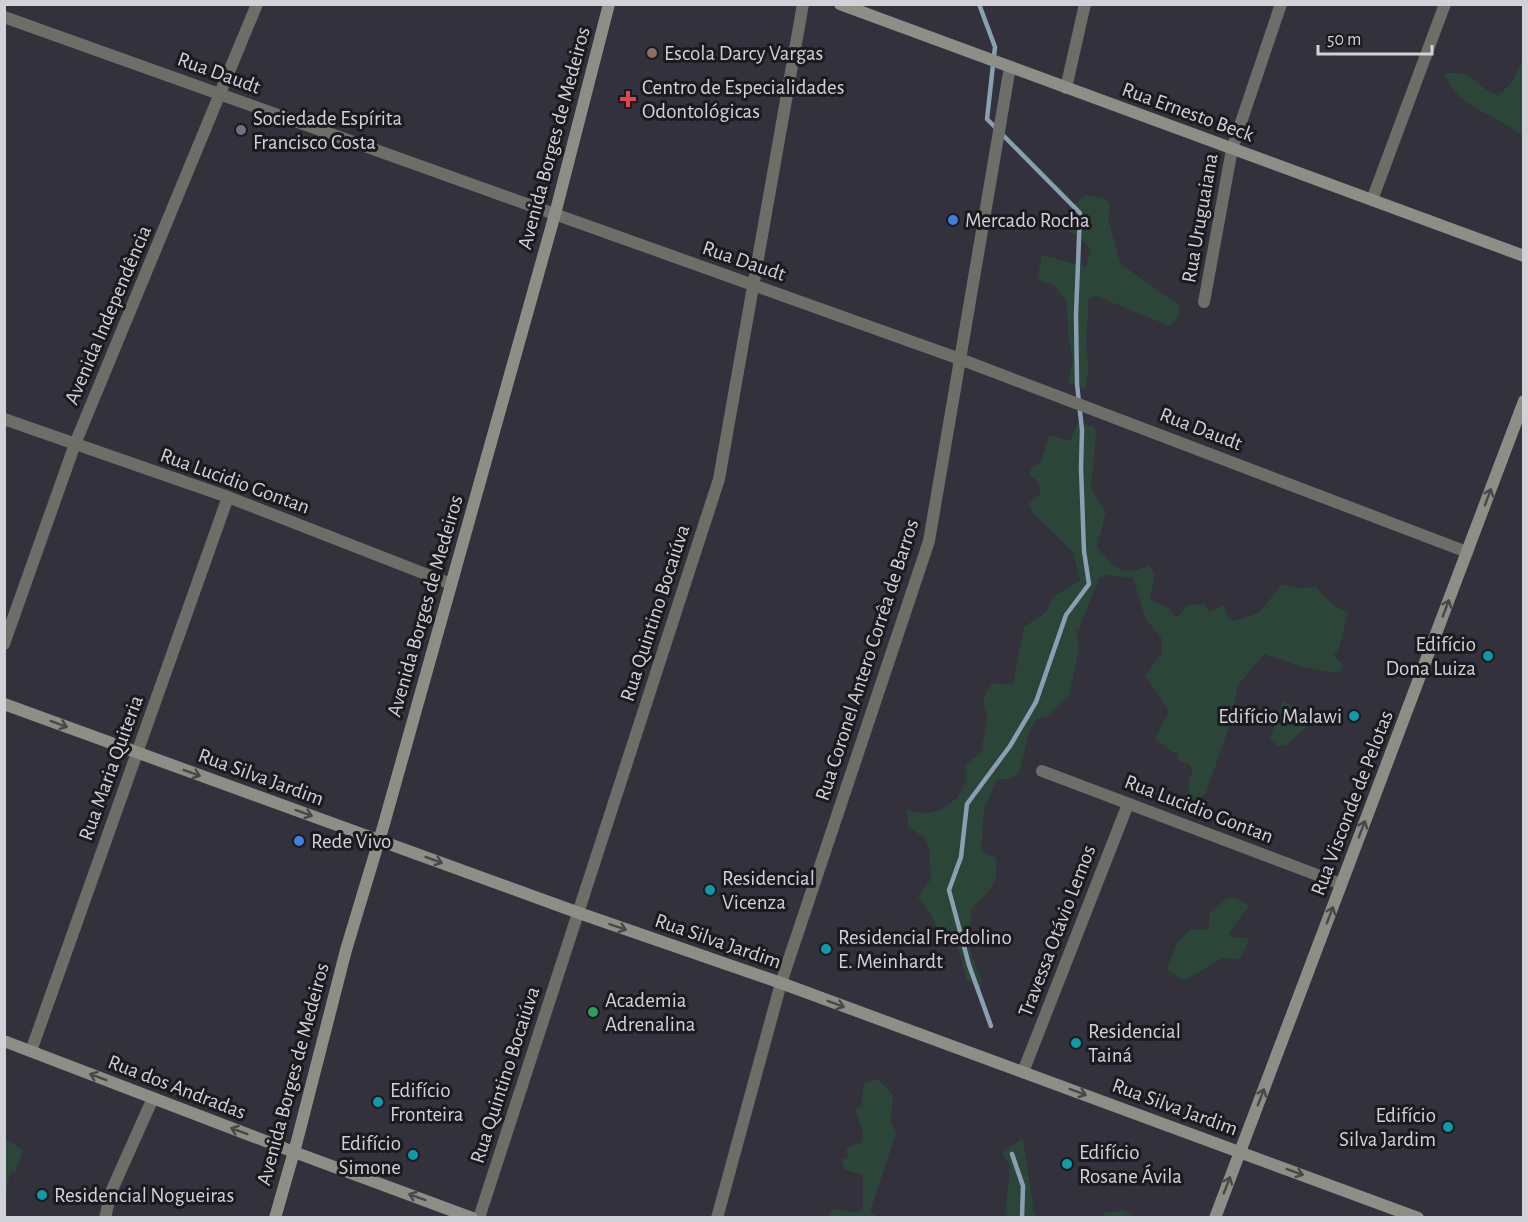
<svg xmlns="http://www.w3.org/2000/svg" width="1528" height="1222" font-family="'Alegreya Sans',sans-serif">
	<rect width="100%" height="100%" fill="#32313c"/>
	<g fill="#2b4538">
		<path d="M1523 58V136C1504 120 1479 113 1459 96 1453 90 1448 81 1443 73 1477 71 1471 84 1498 96L1513 81Z"/>
		<polygon points="1086,195 1104,198 1110,203 1108,218 1120,263 1168,298 1178,303 1180,314 1170,326 1096,296 1089,300 1086,341 1089,368 1085,389 1068,383 1073,360 1068,334 1067,302 1054,285 1037,280 1042,255 1086,267 1091,249 1076,235 1064,230 1060,217"/>
		<path d="M1078 422 1094 427 1096 433 1091 488 1106 512 1097 546C1112 567 1122 578 1149 565L1155 575 1150 598 1154 602 1168 607 1176 618 1188 605 1204 604 1209 612 1224 605 1229 619 1234 621 1259 613 1282 584 1299 588 1316 587 1332 604 1348 613 1339 649 1333 655 1343 664 1340 673 1306 668 1264 654 1238 685 1230 724 1206 793 1197 804 1188 795 1189 779 1193 771 1189 764 1179 761 1177 752H1172L1155 739 1169 711 1145 675 1162 653 1161 637 1146 620 1133 578 1109 575 1099 578 1080 627 1076 631 1079 649 1069 696 1049 716 1037 719 1029 733 1019 774 1009 779H997L984 810 981 851 996 858C999 886 990 891 971 909L970 950 982 981 980 990 966 979 960 953 946 932 938 931 931 915 918 897 931 879 929 847 924 837 908 827 907 810C914 811 921 813 927 813 942 812 959 800 964 785 971 766 954 770 980 754L988 717C980 701 983 698 992 683L1013 685 1024 627 1046 612 1053 597 1080 580 1073 552 1033 513 1029 503 1041 493 1038 482 1029 475 1031 469 1041 462 1049 435 1070 441Z"/>
		<polygon points="1283,701 1317,716 1287,745 1276,746 1270,738"/>
		<polygon points="1228,897 1237,898 1249,906 1229,933 1232,938 1250,938 1240,959 1222,958 1184,981 1166,969 1178,942 1190,930 1208,930 1210,912"/>
		<polygon points="878,1079 893,1095 891,1121 896,1134 870,1212 878,1217 828,1217 833,1209 856,1213 863,1208 863,1175 845,1170 841,1159 848,1157 846,1148 862,1142 863,1133 855,1109 861,1106 864,1083"/>
		<polygon points="5,1138 23,1151 16,1171 10,1172 5,1199"/>
		<polygon points="1023,1139 1034,1212 1038,1217 1005,1217 1010,1166 1002,1152 1006,1148"/>
		<polygon points="1123,1210 1131,1214 1132,1217 1101,1217 1106,1211 1113,1212"/>
	</g>
	<g fill="none" stroke-linecap="round" stroke-linejoin="round">
		<g stroke="#8a9fb2" stroke-width="4.5">
			<polyline points="979,4 995,47 987,119 1080,213 1076,315 1077,384 1082,430 1081,468 1084,551 1089,584 1066,615 1036,702 1010,746 967,804 961,857 949,890 969,965 991,1026"/>
			<polyline points="1012,1154 1023,1186 1022,1218"/>
		</g>
		<g stroke="#6d6e68" stroke-width="12">
			<polyline points="4,17 960,359 1467,552"/>
			<polyline points="1066,88 1085,4"/>
			<polyline points="1372,200 1445,4"/>
			<polyline points="1204,302 1232,149 1281,4"/>
			<polyline points="4,419 228,497 451,584"/>
			<polyline points="4,644 75,444 257,4"/>
			<polyline points="1042,771 1341,884"/>
			<polyline points="31,1051 228,497"/>
			<polyline points="1023,1072 1128,804"/>
			<polyline points="105,1218 111,1192 153,1098"/>
			<polyline points="479,1218 719,479 803,4"/>
			<polyline points="717,1218 781,983 929,541 1010,67"/>
		</g>
		<g stroke="#8d8e85" stroke-width="12">
			<polyline points="840,4 1524,256"/>
			<polyline points="4,704 579,913 781,983 1418,1218"/>
			<polyline points="4,1041 294,1152 472,1218"/>
			<polyline points="275,1218 297,1141 346,950 384,824 555,214 609,4"/>
			<polyline points="1215,1218 1524,401"/>
		</g>
	</g>
	<defs><path id="oneway-shaft" d="M-6 0H5M1.5-3L5.5 0L1.5 3" fill="none" stroke-width="1.6" stroke-linecap="round" stroke-linejoin="round" transform="scale(1.5)"/></defs>
	<g stroke="#484848">
		<use href="#oneway-shaft" transform="translate(1488 497) rotate(-70)"/>
		<use href="#oneway-shaft" transform="translate(1446 608) rotate(-69)"/>
		<use href="#oneway-shaft" transform="translate(59 724) rotate(20)"/>
		<use href="#oneway-shaft" transform="translate(192 773) rotate(20)"/>
		<use href="#oneway-shaft" transform="translate(304 813) rotate(20)"/>
		<use href="#oneway-shaft" transform="translate(1362 829) rotate(-69)"/>
		<use href="#oneway-shaft" transform="translate(434 860) rotate(20)"/>
		<use href="#oneway-shaft" transform="translate(1330 915) rotate(-69)"/>
		<use href="#oneway-shaft" transform="translate(618 927) rotate(19)"/>
		<use href="#oneway-shaft" transform="translate(836 1004) rotate(20)"/>
		<use href="#oneway-shaft" transform="translate(98 1077) rotate(-159)"/>
		<use href="#oneway-shaft" transform="translate(1078 1092) rotate(20)"/>
		<use href="#oneway-shaft" transform="translate(1261 1097) rotate(-69)"/>
		<use href="#oneway-shaft" transform="translate(239 1131) rotate(-159)"/>
		<use href="#oneway-shaft" transform="translate(1295 1172) rotate(20)"/>
		<use href="#oneway-shaft" transform="translate(1227 1185) rotate(-69)"/>
		<use href="#oneway-shaft" transform="translate(417 1197) rotate(-160)"/>
	</g>
	<circle fill="#8d6e63" stroke="#1a1a1f" stroke-width="2" cx="652" cy="53" r="6"/>
	<path fill="#e0444e" stroke="#1a1a1f" stroke-width="2" d="M625 90h6v6h6v6h-6v6h-6v-6h-6v-6h6z"/>
	<circle fill="#6b7280" stroke="#1a1a1f" stroke-width="2" cx="241" cy="130" r="6"/>
	<g fill="#3f7fe0" stroke="#1a1a1f" stroke-width="2">
		<circle cx="953" cy="220" r="6"/>
		<circle cx="299" cy="841" r="6"/>
	</g>
	<g fill="#0f9aa8" stroke="#1a1a1f" stroke-width="2">
		<circle cx="1488" cy="656" r="6"/>
		<circle cx="1354" cy="716" r="6"/>
		<circle cx="710" cy="890" r="6"/>
		<circle cx="826" cy="949" r="6"/>
		<circle cx="1076" cy="1043" r="6"/>
		<circle cx="378" cy="1102" r="6"/>
		<circle cx="1448" cy="1127" r="6"/>
		<circle cx="413" cy="1155" r="6"/>
		<circle cx="1067" cy="1164" r="6"/>
		<circle cx="42" cy="1195" r="6"/>
	</g>
	<circle fill="#2e9e5b" stroke="#1a1a1f" stroke-width="2" cx="593" cy="1012" r="6"/>
	<g text-anchor="middle" dominant-baseline="central" stroke-width="6" stroke-linejoin="round" paint-order="stroke">
		<g font-size="21" fill="#d1d1d8" stroke="#1a1a1f" text-anchor="start">
			<text x="664" y="53">Escola Darcy Vargas</text>
			<text x="642" y="87">Centro de Especialidades<tspan x="642" dy="24">Odontológicas</tspan></text>
			<text x="253" y="118">Sociedade Espírita<tspan x="253" dy="24">Francisco Costa</tspan></text>
			<text x="965" y="220">Mercado Rocha</text>
			<text x="1476" y="644" text-anchor="end">Edifício<tspan x="1476" dy="24">Dona Luiza</tspan></text>
			<text x="1342" y="716" text-anchor="end">Edifício Malawi</text>
			<text x="311" y="841">Rede Vivo</text>
			<text x="722" y="878">Residencial<tspan x="722" dy="24">Vicenza</tspan></text>
			<text x="838" y="937">Residencial Fredolino<tspan x="838" dy="24">E. Meinhardt</tspan></text>
			<text x="605" y="1000">Academia<tspan x="605" dy="24">Adrenalina</tspan></text>
			<text x="1088" y="1031">Residencial<tspan x="1088" dy="24">Tainá</tspan></text>
			<text x="390" y="1090">Edifício<tspan x="390" dy="24">Fronteira</tspan></text>
			<text x="1436" y="1115" text-anchor="end">Edifício<tspan x="1436" dy="24">Silva Jardim</tspan></text>
			<text x="401" y="1143" text-anchor="end">Edifício<tspan x="401" dy="24">Simone</tspan></text>
			<text x="1079" y="1152">Edifício<tspan x="1079" dy="24">Rosane Ávila</tspan></text>
			<text x="54" y="1195">Residencial Nogueiras</text>
		</g>
		<g font-size="21" fill="#d1d1d8" stroke="#1a1a1f">
			<text transform="translate(219 73) rotate(20)">Rua Daudt</text>
			<text transform="translate(1188 112) rotate(20)">Rua Ernesto Beck</text>
			<text transform="translate(554 138) rotate(-75)">Avenida Borges de Medeiros</text>
			<text transform="translate(1200 218) rotate(-80)">Rua Uruguaiana</text>
			<text transform="translate(744 261) rotate(19)">Rua Daudt</text>
			<text transform="translate(108 315) rotate(-67)">Avenida Independência</text>
			<text transform="translate(1201 429) rotate(21)">Rua Daudt</text>
			<text transform="translate(235 481) rotate(20)">Rua Lucidio Gontan</text>
			<text transform="translate(425 606) rotate(-74)">Avenida Borges de Medeiros</text>
			<text transform="translate(655 613) rotate(-72)">Rua Quintino Bocaiúva</text>
			<text transform="translate(867 660) rotate(-72)">Rua Coronel Antero Corrêa de Barros</text>
			<text transform="translate(111 768) rotate(-70)">Rua Maria Quiteria</text>
			<text transform="translate(261 777) rotate(20)">Rua Silva Jardim</text>
			<text transform="translate(1352 803) rotate(-69)">Rua Visconde de Pelotas</text>
			<text transform="translate(1199 809) rotate(21)">Rua Lucidio Gontan</text>
			<text transform="translate(1057 931) rotate(-69)">Travessa Otávio Lemos</text>
			<text transform="translate(718 941) rotate(19)">Rua Silva Jardim</text>
			<text transform="translate(293 1074) rotate(-75)">Avenida Borges de Medeiros</text>
			<text transform="translate(505 1075) rotate(-72)">Rua Quintino Bocaiúva</text>
			<text transform="translate(177 1087) rotate(21)">Rua dos Andradas</text>
			<text transform="translate(1175 1107) rotate(20)">Rua Silva Jardim</text>
		</g>
	</g>
	<rect width="1528" height="1222" fill="none" stroke="#d1d1d8" stroke-width="12"/>
	<path d="M1318 45v9h114v-9" fill="none" stroke="#d1d1d8" stroke-width="3"/>
	<text x="1327" y="45" font-size="18" fill="#d1d1d8" stroke="#1a1a1f" stroke-width="4.5" paint-order="stroke">50 m</text>
</svg>
